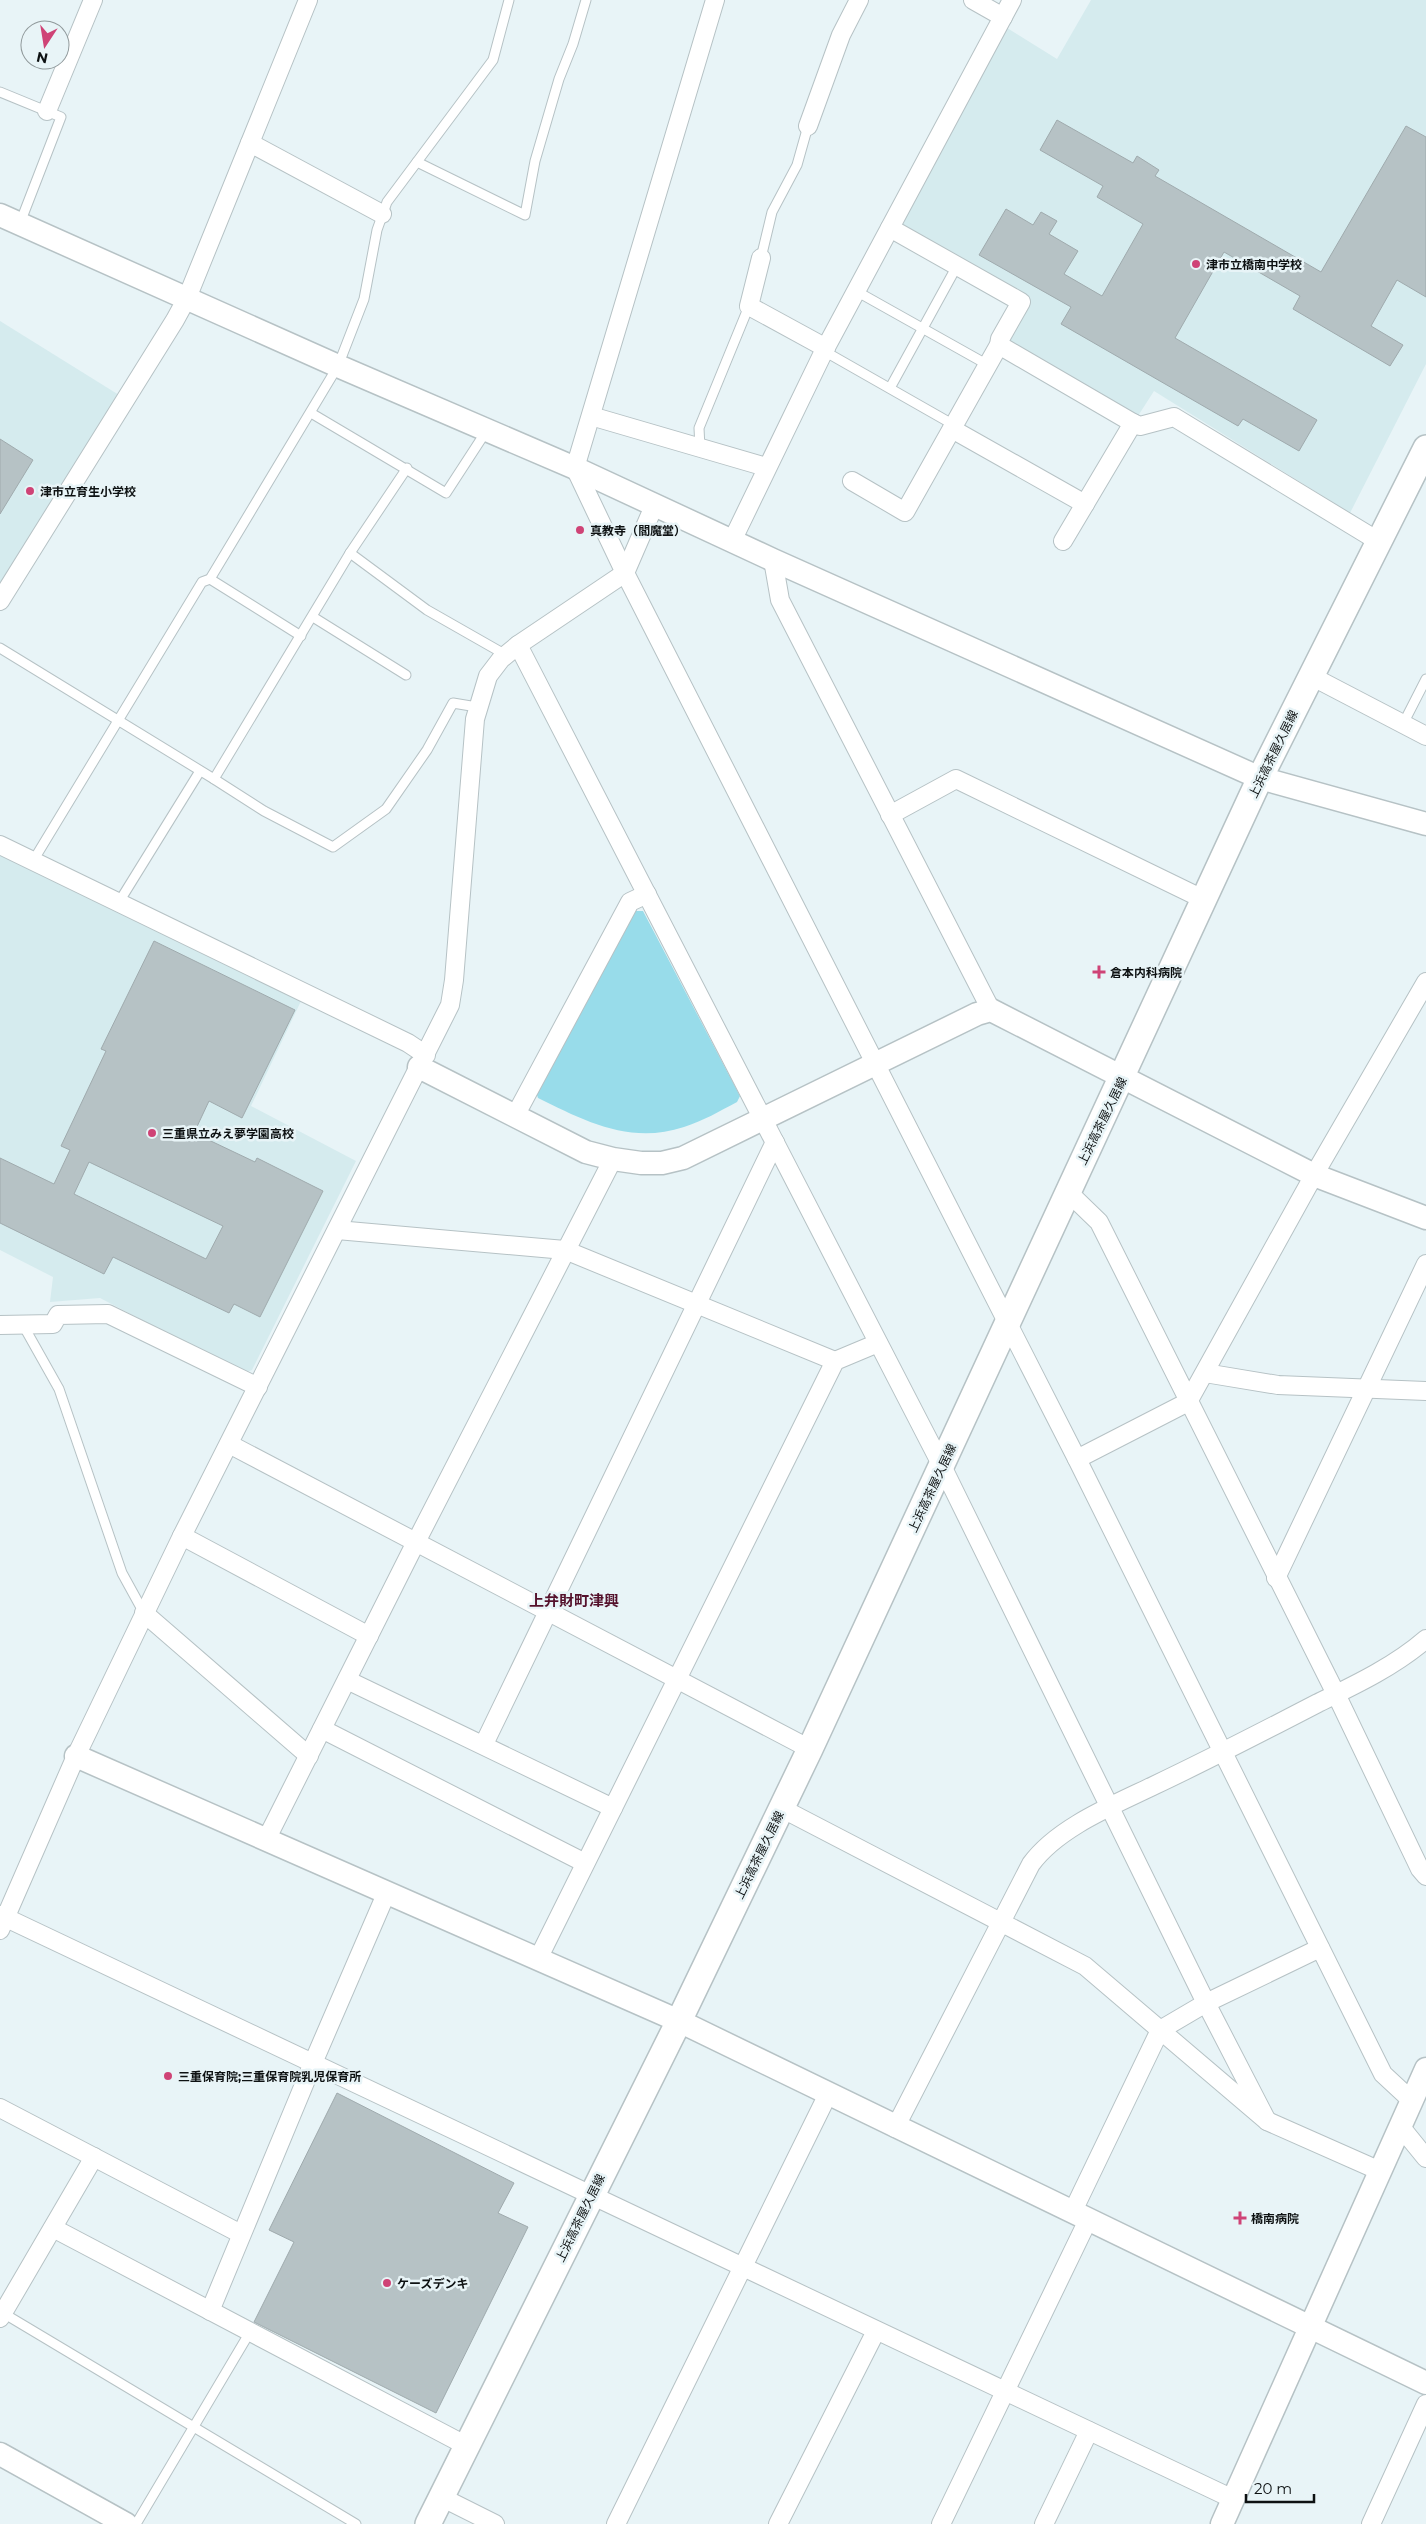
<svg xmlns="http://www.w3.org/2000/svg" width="1426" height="2524" font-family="Montserrat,'Noto Sans JP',sans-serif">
	<rect width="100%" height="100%" fill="#e8f4f7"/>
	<g fill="#d5ebee">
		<polygon points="1091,0 1426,0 1426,364 1350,513 1154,391 1138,416 1006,342 1029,301 904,227 901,218 1004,26 1057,59"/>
		<polygon points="0,321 119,395 0,586"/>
		<polygon points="0,854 302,999 251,1106 356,1161 252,1370 244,1373 100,1298 50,1302 53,1277 0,1250"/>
	</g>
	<path fill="#98dcea" d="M632 911H643L740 1096 737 1102C720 1111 703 1121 684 1127 630 1145 585 1121 538 1098L535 1089Z"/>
	<g fill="#b6c2c5" stroke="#9faaad" fill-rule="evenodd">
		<polygon points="1057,120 1133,163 1137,156 1159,170 1155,176 1321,272 1406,126 1426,137 1426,297 1397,280 1371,326 1403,345 1390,366 1293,309 1300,296 1224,252 1175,338 1317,420 1299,451 1243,419 1238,426 1061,324 1071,307 979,255 1006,209 1033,225 1041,212 1057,221 1049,234 1078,251 1064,274 1102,296 1143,224 1097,197 1103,186 1040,150"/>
		<polygon points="0,439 33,460 0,514"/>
		<path d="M154 941 295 1010 242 1118 209 1101 194 1133 255 1162 257 1158 323 1191 260 1317 234 1304 229 1313 113 1257 104 1274 0 1223V1158L54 1184 70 1150 61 1146 106 1051 101 1049ZM89 1162 223 1226 206 1259 74 1194Z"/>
		<polygon points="337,2093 514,2183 498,2213 528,2227 436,2413 254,2322 294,2242 269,2230"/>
	</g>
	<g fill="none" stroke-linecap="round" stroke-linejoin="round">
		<defs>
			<g id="service">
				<polyline points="0,92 61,117 20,223"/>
				<polyline points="417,162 525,215 535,161 559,79 573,44 586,0"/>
				<polyline points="761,258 772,212 797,165 808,126"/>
				<polyline points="856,291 988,365"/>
				<polyline points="824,351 954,425"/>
				<polyline points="890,388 957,266"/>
				<polyline points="311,413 446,493 487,430"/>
				<polyline points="700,448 699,428 749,306"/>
				<polyline points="350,553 427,610 506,655"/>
				<polyline points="210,579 301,636"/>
				<polyline points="313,617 406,675"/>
				<polyline points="0,648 214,779 350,553 407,468"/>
				<polyline points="1403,724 1426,679"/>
				<polyline points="214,779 264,811 333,847 386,809 427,750 453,703 477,707"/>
				<polyline points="33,861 202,582 210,579 338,366 364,299 377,230 387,202 493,60 509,0"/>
				<polyline points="119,902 200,771"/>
				<polyline points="23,1325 59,1389 122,1573 144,1613"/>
				<polyline points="3,2313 356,2524"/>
				<polyline points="136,2524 250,2332"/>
			</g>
			<g id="minor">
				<polyline points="715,0 575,468 625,573 1077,1459 1383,2074 1411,2100"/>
				<polyline points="973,0 1003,17"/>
				<polyline points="47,111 93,0"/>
				<polyline points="808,126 841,35 859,0"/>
				<polyline points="250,143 382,214"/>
				<polyline points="761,258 749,306 826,348"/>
				<polyline points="999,345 1133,423"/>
				<polyline points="591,416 766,467"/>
				<polyline points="952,429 1085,504"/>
				<polyline points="852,481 905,512 999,345 1000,339 1021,302 890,228"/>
				<polyline points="732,541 824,351 1012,0"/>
				<polyline points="1063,541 1133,423 1140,426 1174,417 1378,541"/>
				<polyline points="773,560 780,600 991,1010"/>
				<polyline points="0,601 175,320 187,298 308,0"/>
				<polyline points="518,645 942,1466 1206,2003 1267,2121"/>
				<polyline points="1311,676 1426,736"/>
				<polyline points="890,815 956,779 1205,900"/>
				<polyline points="0,845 408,1043 426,1055"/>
				<polyline points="515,1116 630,902 647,894"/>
				<polyline points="1068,1192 1099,1222 1336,1694 1420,1869 1426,1876"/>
				<polyline points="337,1230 565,1250 835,1361"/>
				<polyline points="0,1325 53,1324 58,1315 108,1314 258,1387"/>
				<polyline points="1205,1373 1278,1385 1426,1391"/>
				<polyline points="229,1444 810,1749"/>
				<polyline points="1077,1459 1188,1402 1314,1175 1426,982"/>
				<polyline points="182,1536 369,1636"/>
				<polyline points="1276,1578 1426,1264"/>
				<polyline points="144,1613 309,1756"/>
				<polyline points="347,1680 613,1808"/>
				<polyline points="322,1729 585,1863"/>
				<polyline points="484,1744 775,1142"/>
				<polyline points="781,1808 1085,1966 1267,2121 1380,2171"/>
				<polyline points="266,1840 416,1542 613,1159"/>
				<polyline points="0,1915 1233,2499"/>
				<polyline points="0,1930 76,1756 182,1536 450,1005 454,980 475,719 488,676 501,659 518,645 625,573 654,506"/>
				<polyline points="538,1959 835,1361 878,1343"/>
				<polyline points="0,2108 241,2234"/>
				<polyline points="1400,2126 1426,2158"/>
				<path d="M895 2128 1031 1864C1058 1827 1114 1805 1155 1785 1210 1759 1264 1731 1318 1703 1355 1685 1395 1666 1426 1639"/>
				<polyline points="1072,2213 1160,2030 1206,2003 1320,1948"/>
				<polyline points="53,2228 467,2446"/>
				<polyline points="210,2311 313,2063 386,1894"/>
				<polyline points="0,2318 94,2157"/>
				<polyline points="441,2497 495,2524"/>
				<polyline points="616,2524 828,2094"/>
				<polyline points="778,2524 876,2331"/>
				<polyline points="941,2524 1088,2220"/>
				<polyline points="1044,2524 1089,2431"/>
				<polyline points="1371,2524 1426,2404"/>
			</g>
			<g id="tertiary">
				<polyline points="0,215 338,366 575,468 773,560 1260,778 1426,824"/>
				<polyline points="419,1067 586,1152 613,1159 641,1163 662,1163 683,1158 977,1014 991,1010 1314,1175 1426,1218"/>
				<polyline points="76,1756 679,2021 1426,2383"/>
				<polyline points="0,2454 126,2524"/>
				<polyline points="1222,2524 1426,2069"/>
			</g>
			<polyline id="secondary" points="428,2524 679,2021 810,1749 1260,778 1426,448"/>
		</defs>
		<use href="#service" stroke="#b6c2c5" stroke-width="11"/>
		<use href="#minor" stroke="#b6c2c5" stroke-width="20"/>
		<use href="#tertiary" stroke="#b6c2c5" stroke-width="25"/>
		<use href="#secondary" stroke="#b6c2c5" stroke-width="28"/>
		<use href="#service" stroke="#fff" stroke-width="9"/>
		<use href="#minor" stroke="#fff" stroke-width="18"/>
		<use href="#tertiary" stroke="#fff" stroke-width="22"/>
		<use href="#secondary" stroke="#fff" stroke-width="25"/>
	</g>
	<g fill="#cf4376" stroke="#e8f4f7" stroke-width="2">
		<circle cx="1196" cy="264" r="5"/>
		<circle cx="30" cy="491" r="5"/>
		<circle cx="580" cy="530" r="5"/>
		<path d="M1096.5 964.5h5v5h5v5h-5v5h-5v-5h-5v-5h5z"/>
		<circle cx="152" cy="1133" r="5"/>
		<circle cx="168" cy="2076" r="5"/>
		<path d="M1237.5 2210.5h5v5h5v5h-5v5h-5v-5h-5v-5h5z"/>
		<circle cx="387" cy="2283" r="5"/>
	</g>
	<g text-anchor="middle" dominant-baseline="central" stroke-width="5" stroke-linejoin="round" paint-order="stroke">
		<g font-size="12" font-weight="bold" fill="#0d1112" stroke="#e8f4f7" text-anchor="start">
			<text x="1206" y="264">津市立橋南中学校</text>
			<text x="40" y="491">津市立育生小学校</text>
			<text x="590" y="530">真教寺（閻魔堂）</text>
			<text x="1110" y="972">倉本内科病院</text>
			<text x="162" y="1133">三重県立みえ夢学園高校</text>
			<text x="178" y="2076">三重保育院;三重保育院乳児保育所</text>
			<text x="1251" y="2218">橋南病院</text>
			<text x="397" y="2283">ケーズデンキ</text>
		</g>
		<g font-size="12" fill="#0d1112" stroke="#e8f4f7">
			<text transform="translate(1273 754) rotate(-64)">上浜高茶屋久居線</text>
			<text transform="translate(1102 1121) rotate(-64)">上浜高茶屋久居線</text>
			<text transform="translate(932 1488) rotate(-65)">上浜高茶屋久居線</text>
			<text transform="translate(759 1855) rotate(-64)">上浜高茶屋久居線</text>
			<text transform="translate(580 2218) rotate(-64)">上浜高茶屋久居線</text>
		</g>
		<g font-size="15" font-weight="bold" fill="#54112b" stroke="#e8f4f7">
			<text x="574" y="1600">上弁財町津興</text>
		</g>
	</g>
	<g transform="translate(45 45) rotate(192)"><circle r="24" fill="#e8f4f7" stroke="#90999b"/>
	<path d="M0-4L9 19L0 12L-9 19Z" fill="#cf4376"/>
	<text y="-8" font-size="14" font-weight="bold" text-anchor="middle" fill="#0d1112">N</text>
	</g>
	<path d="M1246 2494v8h68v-8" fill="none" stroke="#0d1112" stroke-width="2.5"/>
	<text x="1254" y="2494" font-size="15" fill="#0d1112" stroke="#e8f4f7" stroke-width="4" paint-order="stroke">20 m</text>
</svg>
